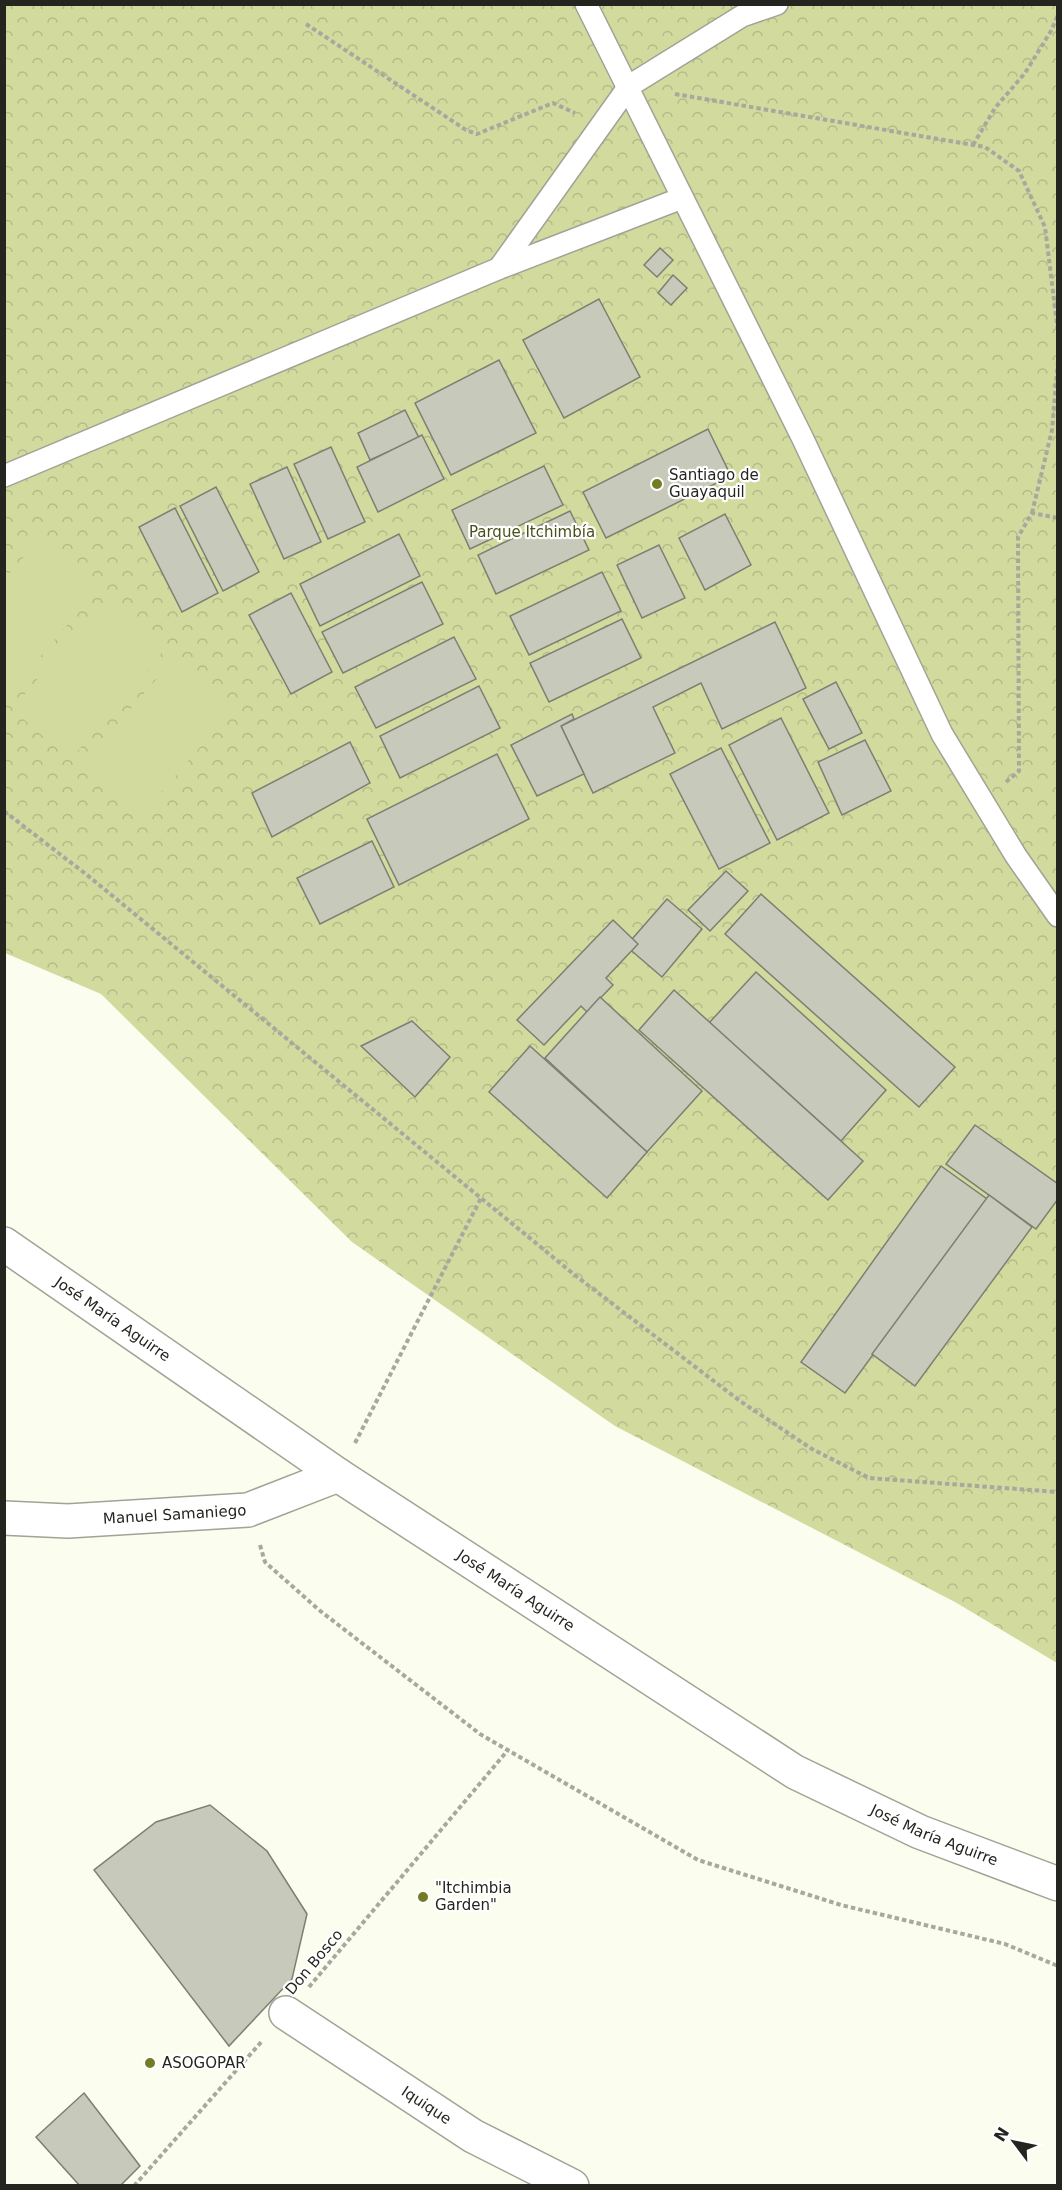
<svg xmlns="http://www.w3.org/2000/svg" width="1062" height="2190" font-family="'DejaVu Sans',sans-serif">
	<defs>
		<pattern id="forest-crowns" width="20" height="18" patternUnits="userSpaceOnUse" patternTransform="scale(1.5)"><rect width="20" height="18" fill="#d3da9e"/><path d="M2 6a3 3 0 1 1 6 0M12 15a3 3 0 1 1 6 0" fill="none" stroke="#b5bb88"/></pattern>
	</defs>
	<rect width="100%" height="100%" fill="#fbfdef"/>
	<polygon fill="url(#forest-crowns)" points="5,5 1057,5 1057,1663 955,1602 615,1426 352,1242 101,994 5,953"/>
	<g fill="#d3da9e">
		<polygon points="38,540 97,590 5,698 5,579"/>
		<polygon points="106,599 164,650 70,760 12,709"/>
		<polygon points="174,659 233,709 138,819 79,768"/>
	</g>
	<g fill="#c7c9bb" stroke="#7d7f72" stroke-width="1.5">
		<polygon points="660,248 673,260 657,277 644,265"/>
		<polygon points="673,275 687,288 671,305 658,293"/>
		<polygon points="599,299 640,377 564,418 523,340"/>
		<polygon points="499,360 536,433 451,475 415,403"/>
		<polygon points="405,410 419,438 370,460 358,433"/>
		<polygon points="708,429 731,476 606,538 583,492"/>
		<polygon points="422,435 444,479 378,512 357,467"/>
		<polygon points="331,447 365,522 328,539 294,464"/>
		<polygon points="544,466 563,505 470,549 452,510"/>
		<polygon points="287,467 321,542 284,559 250,484"/>
		<polygon points="216,487 259,572 223,591 180,506"/>
		<polygon points="175,508 218,593 182,612 139,527"/>
		<polygon points="570,511 589,550 496,594 478,555"/>
		<polygon points="725,514 751,565 705,590 679,538"/>
		<polygon points="399,534 420,576 320,626 300,584"/>
		<polygon points="659,545 685,598 642,618 617,565"/>
		<polygon points="602,572 621,611 529,655 510,616"/>
		<polygon points="422,582 443,624 343,673 322,632"/>
		<polygon points="291,593 332,672 291,694 249,615"/>
		<polygon points="622,619 641,658 549,702 530,663"/>
		<polygon points="775,622 806,688 722,729 701,683 653,707 675,753 593,793 561,726"/>
		<polygon points="454,637 476,679 376,728 355,687"/>
		<polygon points="836,682 862,733 829,749 803,699"/>
		<polygon points="479,686 500,728 400,778 380,736"/>
		<polygon points="572,714 574,719 561,726 584,774 537,796 511,745"/>
		<polygon points="781,718 829,813 777,840 729,745"/>
		<polygon points="865,740 891,791 842,815 818,762"/>
		<polygon points="350,742 370,783 272,837 252,793"/>
		<polygon points="721,748 770,843 719,869 670,774"/>
		<polygon points="497,754 529,819 399,885 367,819"/>
		<polygon points="372,841 394,887 320,924 297,878"/>
		<polygon points="726,871 748,891 710,931 688,910"/>
		<polygon points="761,894 955,1067 919,1107 725,934"/>
		<polygon points="667,899 702,929 662,977 626,946"/>
		<polygon points="613,920 638,944 606,978 613,985 587,1012 581,1006 544,1045 517,1020"/>
		<polygon points="756,972 886,1090 841,1141 709,1023"/>
		<polygon points="674,990 863,1161 828,1200 639,1030"/>
		<polygon points="600,997 702,1091 647,1152 545,1058"/>
		<polygon points="412,1021 450,1057 415,1097 361,1046"/>
		<polygon points="530,1046 647,1152 607,1198 489,1092"/>
		<polygon points="975,1125 1058,1184 1058,1199 1036,1229 946,1164"/>
		<polygon points="941,1166 987,1199 845,1393 801,1362"/>
		<polygon points="989,1195 1032,1227 915,1386 872,1354"/>
		<polygon points="210,1805 267,1851 307,1914 292,1979 229,2046 94,1870 156,1822"/>
		<polygon points="84,2093 140,2166 120,2186 80,2186 36,2137"/>
	</g>
	<g fill="none" stroke-linecap="round" stroke-linejoin="round">
		<defs>
			<g id="service">
				<polyline points="586,4 802,437 942,734 1016,856 1058,916"/>
				<polyline points="500,267 629,86 742,16 777,4"/>
				<polyline points="4,476 500,268 682,198"/>
			</g>
			<g id="minor">
				<path id="s1" d="M4 1244 338 1475 795 1772 920 1832 1058 1884"/>
				<path id="s2" d="M4 1518 68 1521 248 1510 338 1475"/>
				<path id="s3" d="M286 2013 473 2136 572 2186"/>
			</g>
		</defs>
		<use href="#service" stroke="#a1a395" stroke-width="24"/>
		<use href="#minor" stroke="#a1a395" stroke-width="36"/>
		<g stroke="#a7a99e" stroke-width="4" stroke-dasharray="4.5 3" stroke-linecap="butt">
			<polyline points="306,24 466,130 477,134 553,103 575,113"/>
			<polyline points="675,94 985,147 1019,171 1045,227 1058,332"/>
			<polyline points="973,145 995,108 1025,73 1051,31 1058,15"/>
			<polyline points="1032,513 1052,430 1058,361"/>
			<polyline points="1006,782 1019,771 1018,537 1032,513 1058,518"/>
			<polyline points="4,811 87,875 576,1276 740,1401 812,1449 869,1478 1058,1492"/>
			<polyline points="355,1443 481,1198"/>
			<polyline points="260,1545 265,1562 319,1610 480,1734 698,1860 841,1905 1005,1944 1058,1966"/>
			<polyline points="309,1987 508,1750"/>
			<polyline points="134,2186 263,2040"/>
		</g>
		<use href="#service" stroke="#fff" stroke-width="21"/>
		<use href="#minor" stroke="#fff" stroke-width="33"/>
	</g>
	<g fill="#737b25" stroke="#fff" stroke-width="2">
		<circle cx="657" cy="484" r="6"/>
		<circle cx="423" cy="1897" r="6"/>
		<circle cx="150" cy="2063" r="6"/>
	</g>
	<g text-anchor="middle" dominant-baseline="central" stroke-width="4.5" stroke-linejoin="round" paint-order="stroke">
		<g font-size="15" fill="#252520" stroke="#fff" text-anchor="start">
			<text x="669" y="475">Santiago de<tspan x="669" dy="17">Guayaquil</tspan></text>
			<text x="435" y="1888">"Itchimbia<tspan x="435" dy="17">Garden"</tspan></text>
			<text x="162" y="2063">ASOGOPAR</text>
		</g>
		<g font-size="15" fill="#4b501a" stroke="#fff">
			<text x="532" y="532">Parque Itchimbía</text>
		</g>
		<g font-size="15" fill="#252520" stroke="#fff">
			<text stroke="none"><textPath href="#s1" startOffset="132">José María Aguirre</textPath></text>
			<text stroke="none"><textPath href="#s2" startOffset="171">Manuel Samaniego</textPath></text>
			<text stroke="none"><textPath href="#s1" startOffset="618">José María Aguirre</textPath></text>
			<text stroke="none"><textPath href="#s1" startOffset="1104">José María Aguirre</textPath></text>
			<text transform="translate(314 1962) rotate(-50)">Don Bosco</text>
			<text stroke="none"><textPath href="#s3" startOffset="168">Iquique</textPath></text>
		</g>
	</g>
	<rect width="1062" height="2190" fill="none" stroke="#252520" stroke-width="12"/>
	<g transform="translate(1014 2142) rotate(302)" stroke="#ffffff" stroke-width="4.5" paint-order="stroke">
	<path d="M0-4.5L10 22L0 15L-10 22Z" fill="#252520"/>
	<text y="-9" font-size="16" font-weight="bold" text-anchor="middle" fill="#252520">N</text>
	</g>
</svg>
